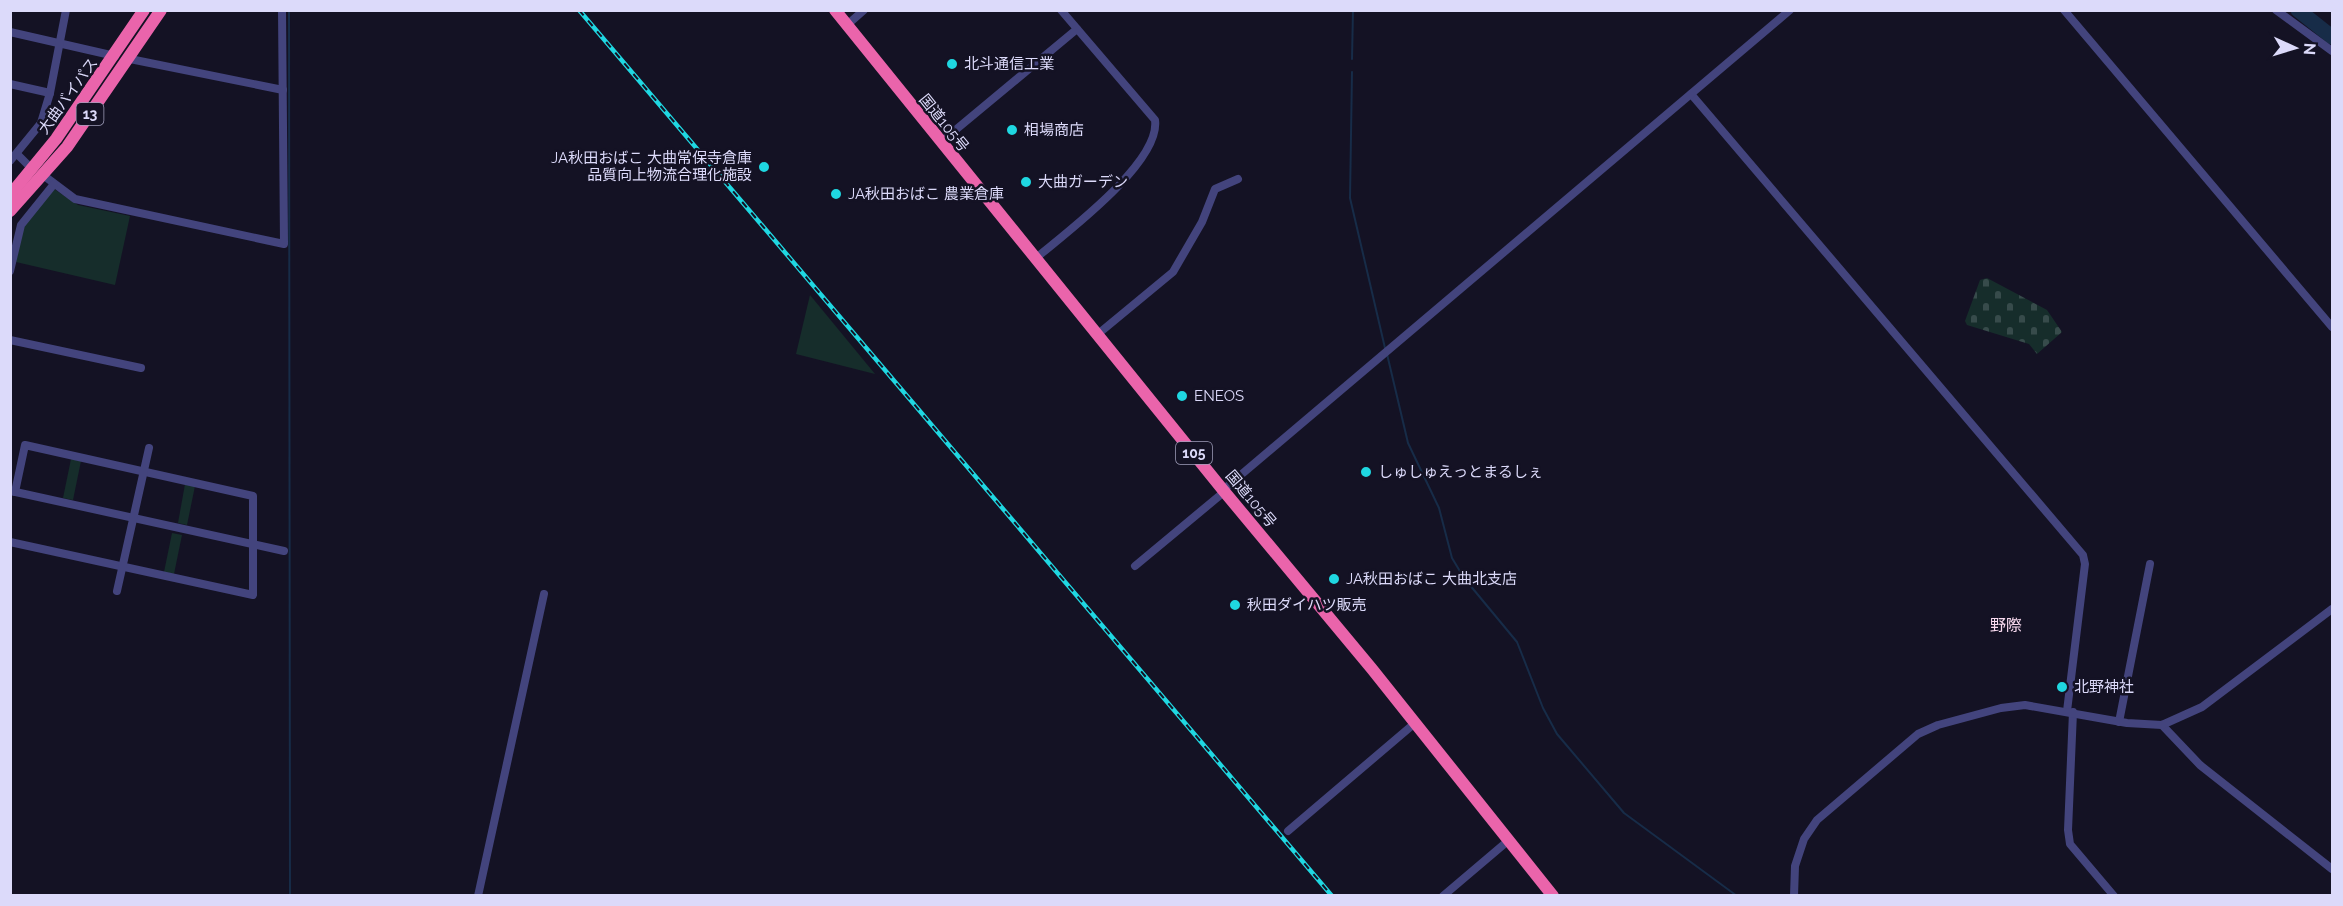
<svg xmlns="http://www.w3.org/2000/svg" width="2343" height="906" font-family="Raleway,'Noto Sans JP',sans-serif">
	<defs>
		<pattern id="cemetery-stones" width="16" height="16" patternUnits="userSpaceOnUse" patternTransform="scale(1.5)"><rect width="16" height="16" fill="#162d2b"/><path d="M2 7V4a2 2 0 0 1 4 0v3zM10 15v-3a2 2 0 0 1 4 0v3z" fill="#374b4b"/></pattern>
	</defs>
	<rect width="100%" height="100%" fill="#141224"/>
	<g fill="#162d2b">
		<polygon points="54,189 78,205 130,216 115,285 16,262 23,226"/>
		<polygon points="810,295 875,374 796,354"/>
		<polygon points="71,459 81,461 73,500 63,498"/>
		<polygon points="185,484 195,486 187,525 178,523"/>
		<polygon points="172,533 182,535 174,574 164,572"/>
	</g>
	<polygon fill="url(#cemetery-stones)" points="1987,278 2047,310 2062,332 2037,354 2029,344 1967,325 1965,321 1980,280"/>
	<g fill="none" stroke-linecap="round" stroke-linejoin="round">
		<g stroke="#172c48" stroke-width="2">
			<polyline points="273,10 276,11"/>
			<polyline points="289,10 290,896"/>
			<polyline points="1352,59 1353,10"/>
			<polyline points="1352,72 1350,198 1385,348"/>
			<polyline points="1387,354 1408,443 1439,508 1452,558 1464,578 1517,642 1543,708 1557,734 1624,813 1737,896"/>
		</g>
		<polyline stroke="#172c48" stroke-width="15" points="2298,10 2332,37"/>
		<g stroke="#43447d" stroke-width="8">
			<polyline points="2064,10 2332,327"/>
			<polyline points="2276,10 2332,51"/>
			<polyline points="847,25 864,10"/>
			<polyline points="10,32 115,56"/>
			<polyline points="130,59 283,90"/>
			<polyline points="10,84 50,93"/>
			<polyline points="1691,94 2083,555 2085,564 2067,711"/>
			<polyline points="941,142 1077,29"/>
			<polyline points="17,154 32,169"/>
			<polyline points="10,161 41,123 50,93 66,10"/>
			<polyline points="43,175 75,199 284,244 282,10"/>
			<path d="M1036 258C1067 232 1161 162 1155 120L1061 10"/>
			<polyline points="10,271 21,225 54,184"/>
			<polyline points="1098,334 1173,272 1202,222 1215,189 1238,179"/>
			<polyline points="10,340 141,368"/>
			<polyline points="1223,490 1790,10"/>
			<polyline points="11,491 284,551"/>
			<polyline points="10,542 253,595 253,496 25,445 15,492"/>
			<polyline points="1135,566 1224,492"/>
			<polyline points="117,591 149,448"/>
			<polyline points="2073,712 2068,830 2070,844 2114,896"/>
			<polyline points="2119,722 2150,564"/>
			<polyline points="2162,725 2200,765 2332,869"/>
			<polyline points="1288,831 1415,723"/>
			<polyline points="478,896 544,594"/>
			<polyline points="1443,896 1509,840"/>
			<polyline points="1794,896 1795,866 1804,839 1817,820 1918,734 1938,725 2001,708 2025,705 2127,723 2162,725 2202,707 2332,609"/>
		</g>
		<g stroke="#ea64ab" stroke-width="12">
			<polyline points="835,10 1223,490 1372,669 1553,896"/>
			<polyline points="10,195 56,139 144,10"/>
			<polyline points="10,211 67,147 161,10"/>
		</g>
		<defs>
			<polyline id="rail" points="579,10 1332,896"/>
		</defs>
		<use href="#rail" stroke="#1fd7e1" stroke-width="4.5"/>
		<use href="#rail" stroke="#141224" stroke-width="2" stroke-dasharray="7" stroke-linecap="butt"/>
	</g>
	<g fill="#1fd7e1" stroke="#141224" stroke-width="2">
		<circle cx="952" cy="64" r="6"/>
		<circle cx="1012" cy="130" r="6"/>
		<circle cx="764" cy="167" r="6"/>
		<circle cx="1026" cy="182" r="6"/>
		<circle cx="836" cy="194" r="6"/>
		<circle cx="1182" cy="396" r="6"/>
		<circle cx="1366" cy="472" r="6"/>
		<circle cx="1334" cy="579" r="6"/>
		<circle cx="1235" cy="605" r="6"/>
		<circle cx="2062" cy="687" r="6"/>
	</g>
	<g text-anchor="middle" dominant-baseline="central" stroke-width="5" stroke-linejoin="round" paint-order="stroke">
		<g fill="#141224" stroke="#a09eba" stroke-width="1.5">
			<rect x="76.5" y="103" width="27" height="22" rx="4.5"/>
			<rect x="1176" y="442" width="36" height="22" rx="4.5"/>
		</g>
		<g font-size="14" font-weight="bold" fill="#dcdafa">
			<text x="90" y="114">13</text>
			<text x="1194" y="453">105</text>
		</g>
		<g font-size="15" fill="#dcdafa" stroke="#141224" text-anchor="start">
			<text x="964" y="64">北斗通信工業</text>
			<text x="1024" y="130">相場商店</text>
			<text x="752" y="158" text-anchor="end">JA秋田おばこ 大曲常保寺倉庫<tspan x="752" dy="17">品質向上物流合理化施設</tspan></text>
			<text x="1038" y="182">大曲ガーデン</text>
			<text x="848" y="194">JA秋田おばこ 農業倉庫</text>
			<text x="1194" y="396">ENEOS</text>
			<text x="1378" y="472">しゅしゅえっとまるしぇ</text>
			<text x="1346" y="579">JA秋田おばこ 大曲北支店</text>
			<text x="1247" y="605">秋田ダイハツ販売</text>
			<text x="2074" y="687">北野神社</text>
		</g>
		<g font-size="15" fill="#dcdafa" stroke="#141224">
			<text transform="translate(68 96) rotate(-54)">大曲バイパス</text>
			<text transform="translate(944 123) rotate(51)">国道105号</text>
			<text transform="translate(1251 499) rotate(50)">国道105号</text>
		</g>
		<g font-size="16" fill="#fadbf0" stroke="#141224">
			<text x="2006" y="625">野際</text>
		</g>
	</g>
	<rect width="2343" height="906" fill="none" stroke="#dcdafa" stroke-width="24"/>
	<g transform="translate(2295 48) rotate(94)" stroke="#141224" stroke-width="4.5" paint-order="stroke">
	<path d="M0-4.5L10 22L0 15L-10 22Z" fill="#dcdafa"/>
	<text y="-9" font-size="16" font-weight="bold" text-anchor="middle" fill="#dcdafa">N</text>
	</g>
</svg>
